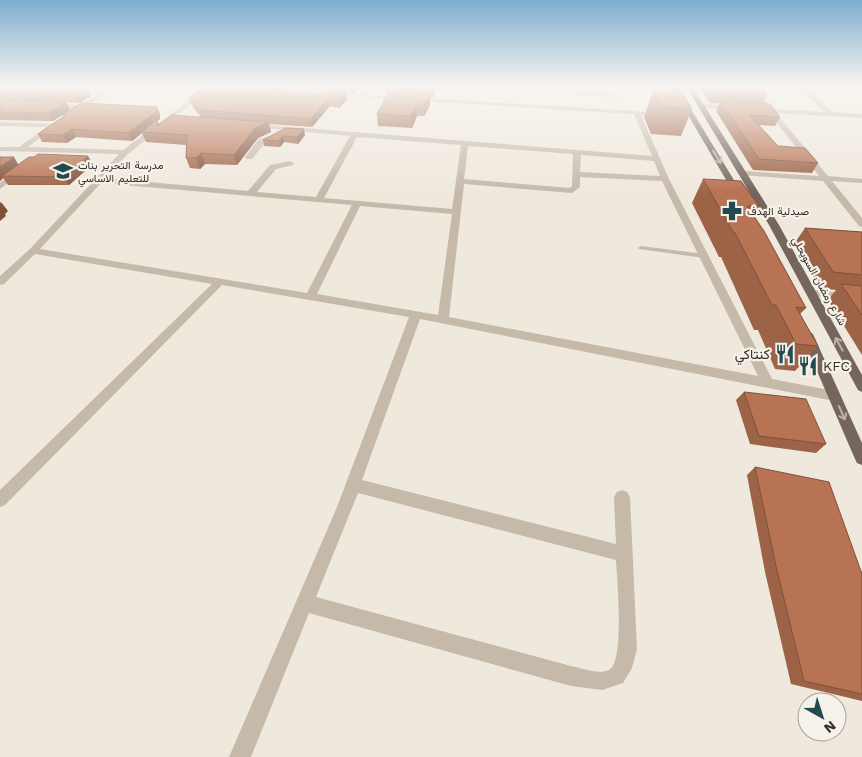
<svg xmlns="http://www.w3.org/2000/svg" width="862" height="757" font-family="'Work Sans',Vazirmatn,sans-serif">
	<rect width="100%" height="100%" fill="#efe8dd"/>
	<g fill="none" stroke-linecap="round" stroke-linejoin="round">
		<g fill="#c5b9aa" fill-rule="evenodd">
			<polygon points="300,86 304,86 298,93 294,93"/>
			<polygon points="308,86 312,86 306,94 302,94"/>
			<polygon points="417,86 435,86 621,95 623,96 621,97 419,87"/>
			<polygon points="641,246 704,254 707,256 704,258 639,249 638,248"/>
		</g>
		<g fill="#c5b9aa" fill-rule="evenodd">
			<polygon points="110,86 116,86 89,105 94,106 94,108 80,110 49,105 52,103 81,105"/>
			<polygon points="176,86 206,86 223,88 220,90"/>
			<polygon points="751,86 757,86 772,109 825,112 797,86 803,86 833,112 862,114 862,118 776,113 828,176 862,179 862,183 832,181 862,218 862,227 859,226 823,181 741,175 740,173 744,171 819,176 768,112 763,111 763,109 766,108"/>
			<path d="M204 89 206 92 128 154 105 178 248 191 270 165 290 161 294 163 293 165 276 169 257 192 316 197 350 136 251 127 250 126 253 124 652 156 634 114 327 95 329 92 663 113V115L661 116 641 115 669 179 772 379 834 391 839 392 840 396 839 400 834 401 420 319 362 480 616 544 614 497 617 492 622 490 627 492 630 497 637 649 632 668 623 683 602 690 571 686 309 613 251 757H229L337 507 409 317 222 285 5 505 0 507V490L212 284 35 254 4 284 0 285V276L30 249 119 154 0 151V147H19L47 127 0 126V122L55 124V127L28 147 123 150ZM357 137 461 145 452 209 324 198ZM468 146 573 154 572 186 570 188 464 179ZM581 155 654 161 660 176 580 172ZM580 177 662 181 758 376 449 317 464 184 572 193 580 187ZM101 183 352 205 307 293 40 249ZM360 206 452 214 438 315 317 294ZM358 493 616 560C617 578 625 662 609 670 599 675 581 668 571 666L316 597Z"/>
			<polygon points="702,104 735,106 738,108 735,110 700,107"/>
			<polygon points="276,134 282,135 265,143 252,159 246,159 245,157 259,139"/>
			<polygon points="17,169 24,171 0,189 0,183"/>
			<polygon points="811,290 862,294 862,302 807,295 807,291"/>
		</g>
		<g fill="#74665c" fill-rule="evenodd">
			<polygon points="671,86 677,86 743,195 742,197 735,195"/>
			<polygon points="686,86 692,86 779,225 862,375 862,392 858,390 769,225"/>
			<polygon points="807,330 813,334 862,443 862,465 857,463 855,459 801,334"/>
		</g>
	</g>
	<g fill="#9d6347">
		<polygon points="0,86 91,86 85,88 91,96 80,103 66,102 70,110 53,121 0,120"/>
		<polygon points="205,86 282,86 279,88 288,91 320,94 330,91 329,86 391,86 389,90 360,88 355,93 346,92 347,100 339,108 330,106 312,127 269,124 271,132 258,138 237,165 205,164 200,169 190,168 186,158 186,145 146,142 142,133 132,141 76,137 67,143 42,142 38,134 64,116 63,115 160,114 160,119 157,121 159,125 202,118 192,106 189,97"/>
		<polygon points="702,86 760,86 767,95 763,104 780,117 775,126 759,125 778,146 818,163 812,173 753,170 716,111 719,103 710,103 702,90 703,88"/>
		<polygon points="394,88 436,90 433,98 430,97 430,105 424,116 417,116 412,128 378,126 377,114 394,92"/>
		<polygon points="653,91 692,109 681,136 651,134 644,117"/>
		<polygon points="286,128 305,135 298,144 284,142 280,147 264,146 263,140"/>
		<polygon points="0,157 19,165 93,164 69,185 8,185 3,178 0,181"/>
		<polygon points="703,179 759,206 754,216 806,308 800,314 818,346 795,371 775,369 758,330 754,330 721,257 719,257 692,203"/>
		<polygon points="805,228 862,232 862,355 828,300 836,290 820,288 794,244"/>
		<polygon points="744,392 826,444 816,453 750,444 736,400"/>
		<polygon points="755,467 862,574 862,701 791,684 765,572 747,475"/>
	</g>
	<g fill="#80503a">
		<polygon points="72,86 91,86 72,95 69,87"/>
		<polygon points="354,86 360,86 360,88 355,93"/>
		<polygon points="435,86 436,86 436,90 433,98 433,90"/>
		<polygon points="88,89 91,96 80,103 77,96"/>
		<polygon points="346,92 347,100 339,108 338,99"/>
		<polygon points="430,94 430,105 424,116 424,104"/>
		<polygon points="328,98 330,106 312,127 311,119"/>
		<polygon points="66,102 70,110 53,121 49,113"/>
		<polygon points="417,104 417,116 412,128 411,116"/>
		<polygon points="157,107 160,114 160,119 157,121 161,129 141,132 142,133 132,141 128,133"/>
		<polygon points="268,122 271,132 258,138 237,165 234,155 255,128"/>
		<polygon points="72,129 76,137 67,143 63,135"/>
		<polygon points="304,129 305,135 298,144 297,137"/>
		<polygon points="283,136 284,142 280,147 279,141"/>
		<polygon points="201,153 205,164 200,169 196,158"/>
		<polygon points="88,156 93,164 69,185 64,177"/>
		<polygon points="14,157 19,166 2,176 3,178 0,181 0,167"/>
		<polygon points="1,202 8,211 5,214 6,216 0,221 0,203"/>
	</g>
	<g fill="#b77353" stroke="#80503a">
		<polygon points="0,86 72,86 69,87 88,89 77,96 0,92"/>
		<polygon points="205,86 234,86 287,89 285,91 320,94 323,91 346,92 338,99 328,98 311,119 200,110 189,97"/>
		<polygon points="396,86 435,86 433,90 394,88"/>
		<polygon points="711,86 760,86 767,95 715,91"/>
		<polygon points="389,91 430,94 424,104 417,104 411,116 377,114"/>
		<polygon points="653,91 682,92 692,109 661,107"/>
		<polygon points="0,100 66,102 49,113 0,112"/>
		<polygon points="720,101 770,104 780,117 749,115 778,146 805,148 818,163 759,159"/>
		<polygon points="81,103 157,107 157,111 128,133 72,129 63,135 38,134 66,115 63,115"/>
		<polygon points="172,115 268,122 255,128 234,155 201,153 196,158 186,158 187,135 141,132 157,120 157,126"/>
		<polygon points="286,128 304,129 297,137 283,136 279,141 263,140"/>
		<polygon points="38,154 88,156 64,177 2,176 29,157 34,157"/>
		<polygon points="0,157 14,157 0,167"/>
		<polygon points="703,179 741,181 759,206 747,206 764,231 806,308 796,307 818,346 796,344 776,305 772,305 735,233 733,232"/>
		<polygon points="805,228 862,232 862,275 833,272"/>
		<polygon points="841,284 862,286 862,315"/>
		<polygon points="744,392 806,399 826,444 759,436"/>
		<polygon points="755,467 829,482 862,574 862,694 804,681 776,566"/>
	</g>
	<defs><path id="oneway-shaft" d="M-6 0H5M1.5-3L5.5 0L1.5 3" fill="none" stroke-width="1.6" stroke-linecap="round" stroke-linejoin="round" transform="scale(1.25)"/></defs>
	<g stroke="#bcb3aa">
		<use href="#oneway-shaft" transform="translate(717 157) rotate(58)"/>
		<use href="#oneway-shaft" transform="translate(839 344) rotate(-119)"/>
		<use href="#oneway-shaft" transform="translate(842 413) rotate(66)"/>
	</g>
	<linearGradient id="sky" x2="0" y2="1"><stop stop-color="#7eadce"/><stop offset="0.45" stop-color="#f8f5f0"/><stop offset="1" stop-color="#f8f5f0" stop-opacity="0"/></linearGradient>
	<rect width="862" height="192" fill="url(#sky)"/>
	<defs>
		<symbol id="school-bare" viewBox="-9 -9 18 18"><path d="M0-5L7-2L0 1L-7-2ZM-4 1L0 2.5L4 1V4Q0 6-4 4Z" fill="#244a50" stroke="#f7f2e9" stroke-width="2.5" paint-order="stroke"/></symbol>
		<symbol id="pharmacy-bare" viewBox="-9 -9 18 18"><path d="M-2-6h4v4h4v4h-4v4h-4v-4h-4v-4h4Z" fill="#244a50" stroke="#f7f2e9" stroke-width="2.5" paint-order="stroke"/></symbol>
		<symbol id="restaurant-bare" viewBox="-9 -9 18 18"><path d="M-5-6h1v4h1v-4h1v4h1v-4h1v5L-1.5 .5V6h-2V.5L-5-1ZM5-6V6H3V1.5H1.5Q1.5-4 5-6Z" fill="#244a50" stroke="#f7f2e9" stroke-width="2.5" paint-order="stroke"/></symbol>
	</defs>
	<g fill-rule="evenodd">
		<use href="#school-bare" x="49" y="157" width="28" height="28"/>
		<use href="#pharmacy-bare" x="718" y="197" width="28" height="28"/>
		<use href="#restaurant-bare" x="771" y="340" width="28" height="28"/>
		<use href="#restaurant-bare" x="794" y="352" width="28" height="28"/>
	</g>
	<g text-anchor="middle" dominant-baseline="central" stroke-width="4.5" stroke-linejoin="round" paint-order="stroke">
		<g font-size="11" fill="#342d29" stroke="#f7f2e9" text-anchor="start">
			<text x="78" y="165">مدرسة التحرير بنات<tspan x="78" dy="13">للتعليم الاساسي</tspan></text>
			<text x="747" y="211">صيدلية الهدف</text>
		</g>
		<g font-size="11" fill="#342d29" stroke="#f7f2e9">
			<text transform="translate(819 281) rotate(61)">شارع رمضان السويحلي</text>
		</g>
		<g font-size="14" fill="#342d29" stroke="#f7f2e9" text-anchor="end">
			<text x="770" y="354">كنتاكي</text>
			<text x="823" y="366" text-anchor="start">KFC</text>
		</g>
	</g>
	<g transform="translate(822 717) rotate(141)"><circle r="24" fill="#f7f2e9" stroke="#a9a39c"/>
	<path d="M0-4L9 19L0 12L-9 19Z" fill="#244a50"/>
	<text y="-8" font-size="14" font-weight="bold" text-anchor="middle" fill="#342d29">N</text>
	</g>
</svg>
